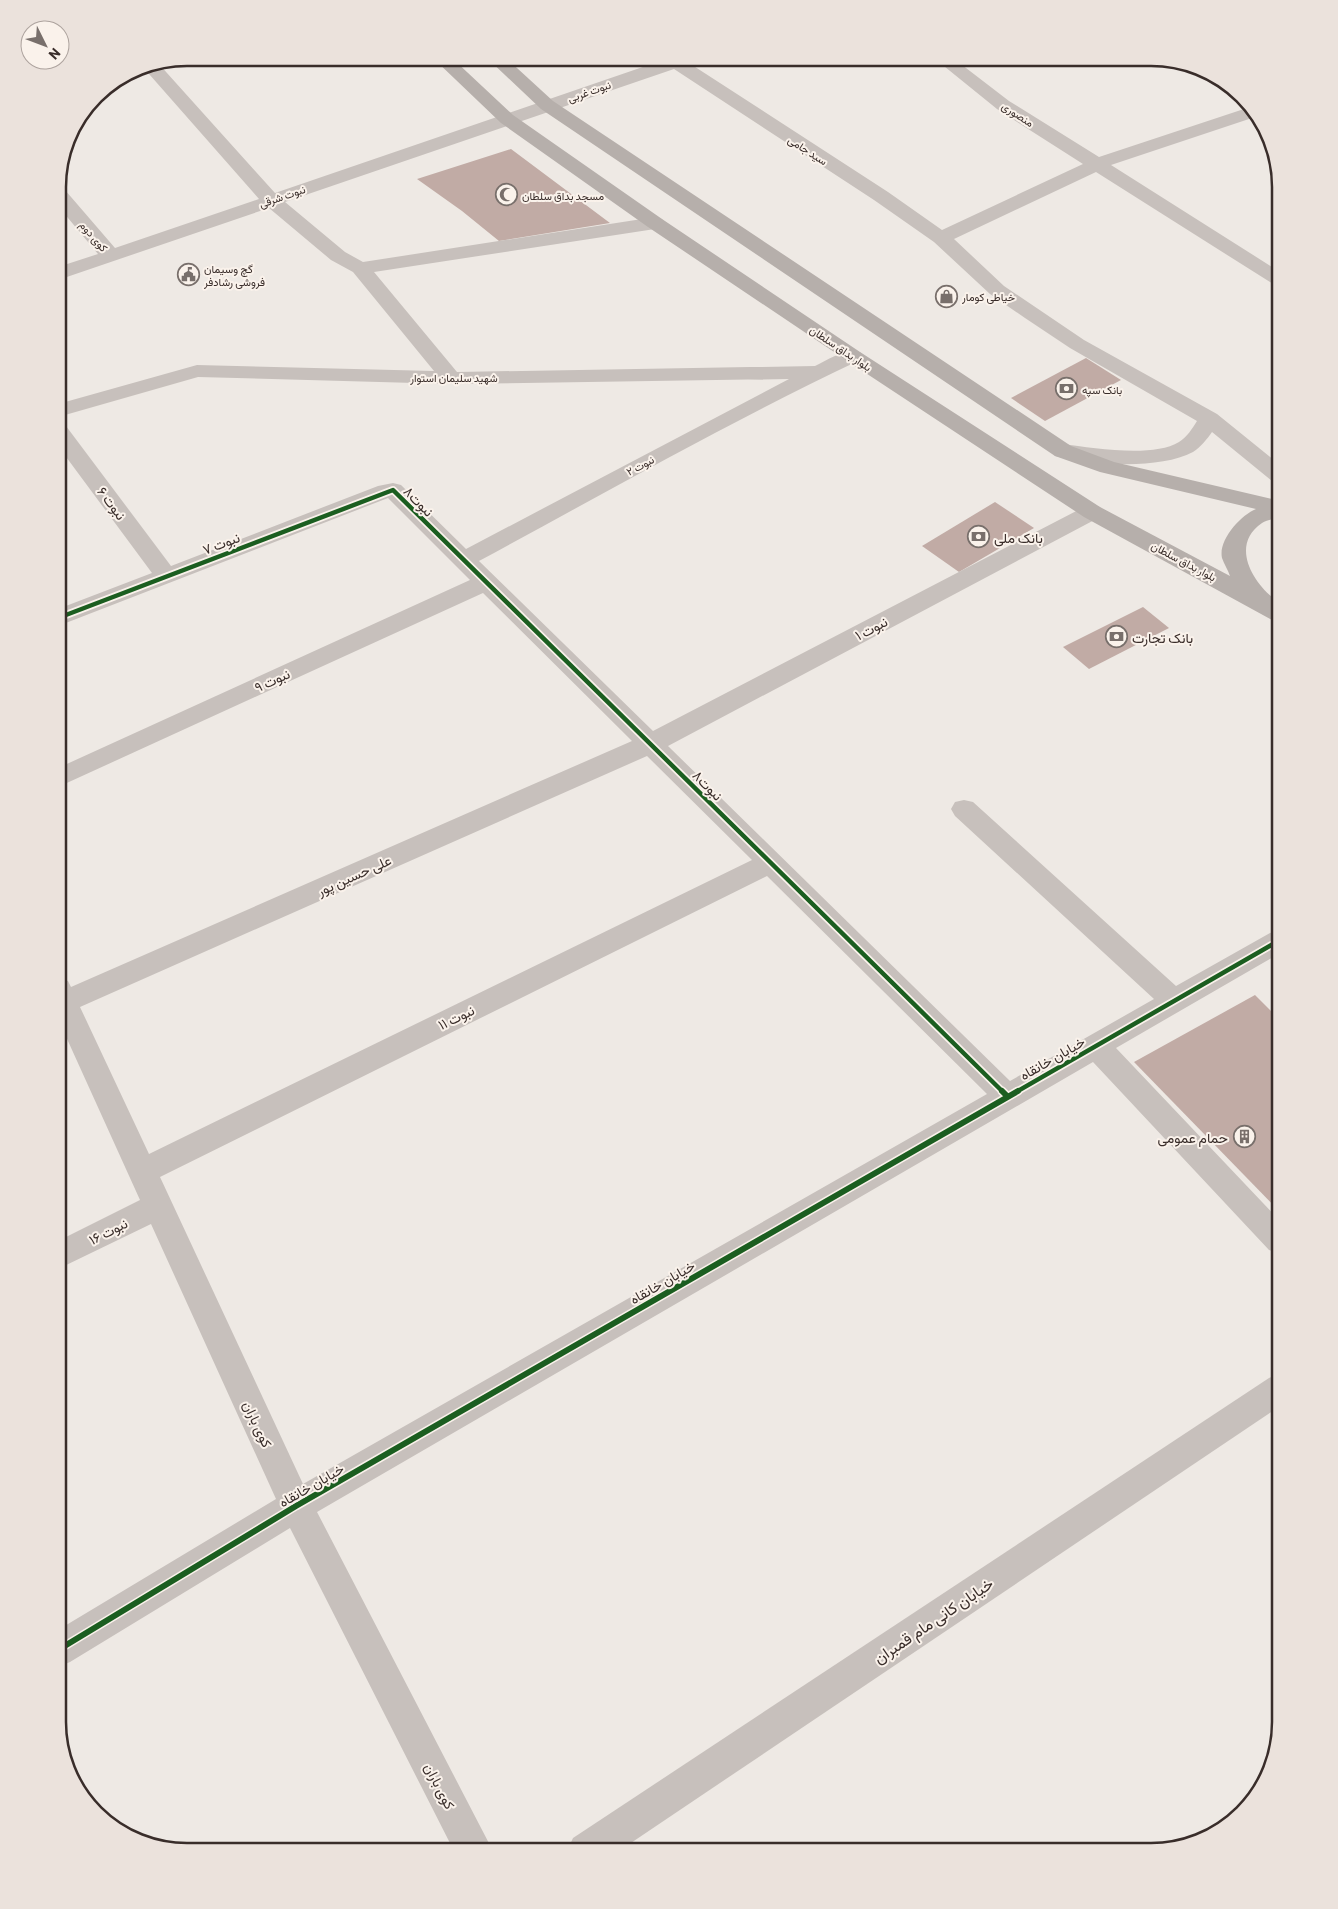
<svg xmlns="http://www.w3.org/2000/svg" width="1338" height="1909" font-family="Barlow,Vazirmatn,sans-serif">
	<rect width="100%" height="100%" fill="#eee9e4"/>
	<g fill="#c1aba5">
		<polygon points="511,149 610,223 499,241 462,211 417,179"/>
		<polygon points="1086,358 1121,380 1045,421 1011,398"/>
		<polygon points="995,502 1034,528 959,572 922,546"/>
		<polygon points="1143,607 1169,628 1089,669 1063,647"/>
		<polygon points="1255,995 1280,1020 1280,1212 1134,1062"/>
	</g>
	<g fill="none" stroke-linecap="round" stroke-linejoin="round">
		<g fill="#c7c0bc" fill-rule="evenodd">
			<path d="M669 58H696L694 62 689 63 888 192 942 230 1083 164 997 109 934 58H953L1009 101 1099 157 1247 108 1258 116 1111 165 1280 272V286L1273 284 1096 172 954 239 1004 286 1084 340 1217 414 1280 465V483L1272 481 1212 432C1207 439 1201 447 1193 452 1160 470 1091 465 1055 456L1052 451 1055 446 1063 444C1093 448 1153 458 1179 442 1187 437 1192 429 1197 421L1070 348 1025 318 990 294 934 242 874 200 674 69 285 202 345 252 363 262 655 217 662 219 665 223 662 227 655 229 374 272 457 372 815 366C829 359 845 348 860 352L863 356 860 360C731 421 605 493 479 561L653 731 1084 507 1092 505 1100 507 1103 512 1100 517 668 746 1010 1081 1154 999 955 816 951 809 955 802 964 800 973 802 1176 986 1270 933 1280 930V953L1116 1048 1280 1221V1254L1269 1250 1093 1062 317 1512 493 1851H454L290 1528 70 1662 58 1667V1630L276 1499 151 1224 58 1269V1241L140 1200 58 1019V978L68 981 71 987 632 741 483 593 58 787V768L470 580 388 498 58 626V609L152 573 58 446V424L66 426 171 566 378 486 393 483 401 485 466 549 789 379 451 384 198 377 58 417V404L197 365 434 371 353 272 331 260 269 208 58 280V267L98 254 58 206V188L65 190 115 248 259 199 142 66 158 63 275 193ZM647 756 752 860 149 1154 80 1007ZM767 876 987 1094 303 1484 160 1177Z"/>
			<path d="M1202 71 1216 75 1230 89C1220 92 1206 81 1200 73Z"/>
			<polygon points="1280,1373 1280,1406 619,1851 567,1851 573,1838 1269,1378"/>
		</g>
		<path fill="#b6afab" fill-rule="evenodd" d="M433 58H452L513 115 662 219 860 352 1100 507 1230 576C1228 570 1224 564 1222 558 1218 540 1241 515 1256 509L1100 472 1055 456 541 109 487 58H506L553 101 1071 446 1114 462 1280 501V517C1275 519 1267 520 1262 523 1228 546 1255 587 1280 603V622L1272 620 1084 517 846 360 648 227 501 123Z"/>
		<defs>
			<g id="cycleway-far1">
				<polyline points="58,618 393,490 1003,1092"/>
				<polyline points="1016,1092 1280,940"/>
			</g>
			<g id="cycleway">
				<polyline points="1002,1091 1007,1096"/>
				<polyline points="58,1650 296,1506 1018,1091"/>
			</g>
		</defs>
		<use href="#cycleway-far1" stroke="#faf2eb" stroke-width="8"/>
		<use href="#cycleway" stroke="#faf2eb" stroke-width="9"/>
		<use href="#cycleway-far1" stroke="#1b5e20" stroke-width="4.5"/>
		<use href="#cycleway" stroke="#1b5e20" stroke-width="6"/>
	</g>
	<defs>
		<symbol id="mosque-ring" viewBox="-11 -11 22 22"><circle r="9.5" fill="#faf2eb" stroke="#786f6b" stroke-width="1.5"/><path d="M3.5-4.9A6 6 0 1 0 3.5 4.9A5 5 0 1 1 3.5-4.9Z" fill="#786f6b"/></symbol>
		<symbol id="civic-ring" viewBox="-11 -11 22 22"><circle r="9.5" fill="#faf2eb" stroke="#786f6b" stroke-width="1.5"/><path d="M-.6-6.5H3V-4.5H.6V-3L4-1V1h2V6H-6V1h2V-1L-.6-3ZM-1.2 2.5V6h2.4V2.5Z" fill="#786f6b"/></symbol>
		<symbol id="shop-ring" viewBox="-11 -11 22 22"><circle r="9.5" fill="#faf2eb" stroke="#786f6b" stroke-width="1.5"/><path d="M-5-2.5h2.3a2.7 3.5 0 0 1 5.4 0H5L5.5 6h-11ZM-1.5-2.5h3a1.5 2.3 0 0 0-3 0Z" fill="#786f6b"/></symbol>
		<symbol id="bank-ring" viewBox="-11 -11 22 22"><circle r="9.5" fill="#faf2eb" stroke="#786f6b" stroke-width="1.5"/><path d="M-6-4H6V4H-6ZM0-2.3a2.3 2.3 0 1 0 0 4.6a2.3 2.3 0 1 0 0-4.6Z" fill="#786f6b"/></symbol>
		<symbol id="building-ring" viewBox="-11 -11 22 22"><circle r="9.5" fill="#faf2eb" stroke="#786f6b" stroke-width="1.5"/><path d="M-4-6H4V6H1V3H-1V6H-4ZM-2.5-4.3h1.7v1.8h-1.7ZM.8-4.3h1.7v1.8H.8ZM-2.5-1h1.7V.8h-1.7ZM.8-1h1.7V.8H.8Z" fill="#786f6b"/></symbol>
	</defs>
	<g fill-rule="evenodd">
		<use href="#mosque-ring" x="494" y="182" width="25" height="25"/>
		<use href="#civic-ring" x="176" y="262" width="25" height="25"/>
		<use href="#shop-ring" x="934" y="284" width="25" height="25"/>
		<use href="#bank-ring" x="1054" y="376" width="25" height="25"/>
		<use href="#bank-ring" x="966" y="524" width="25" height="25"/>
		<use href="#bank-ring" x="1104" y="624" width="25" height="25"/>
		<use href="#building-ring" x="1232" y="1124" width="25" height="25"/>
	</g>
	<g text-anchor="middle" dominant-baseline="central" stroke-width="4" stroke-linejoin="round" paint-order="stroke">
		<g font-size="11" fill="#392d2a" stroke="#faf2eb">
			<text transform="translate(589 91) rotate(-19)">نبوت غربی</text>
			<text transform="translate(1018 114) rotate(33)">منصوری</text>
			<text transform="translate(808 150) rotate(33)">سید جامی</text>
			<text transform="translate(282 196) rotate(-19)">نبوت شرقی</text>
			<text transform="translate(94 236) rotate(49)">کوی دوم</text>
			<text transform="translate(841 348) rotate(34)">بلوار بداق سلطان</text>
			<text x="454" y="377">شهید سلیمان استوار</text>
			<text transform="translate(640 465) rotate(-28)">نبوت ۲</text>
			<text transform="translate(1184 561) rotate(28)">بلوار بداق سلطان</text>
		</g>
		<g font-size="11" fill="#392d2a" stroke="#faf2eb" text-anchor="start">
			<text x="522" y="195">مسجد بداق سلطان</text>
			<text x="204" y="268">گچ وسیمان<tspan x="204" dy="13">فروشی رشادفر</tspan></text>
			<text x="962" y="296">خیاطی کومار</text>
			<text x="1082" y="389">بانک سپه</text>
		</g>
		<g font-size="14" fill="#392d2a" stroke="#faf2eb">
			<text transform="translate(419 501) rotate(45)">نبوت۸</text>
			<text transform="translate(112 503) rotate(53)">نبوت ۶</text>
			<text transform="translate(221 543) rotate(-21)">نبوت ۷</text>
			<text transform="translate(871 628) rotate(-28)">نبوت ۱</text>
			<text transform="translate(272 680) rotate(-25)">نبوت ۹</text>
			<text transform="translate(708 785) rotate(45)">نبوت۸</text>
			<text transform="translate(354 875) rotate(-24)">علی حسین پور</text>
			<text transform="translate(456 1017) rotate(-26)">نبوت ۱۱</text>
			<text transform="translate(1052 1058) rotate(-30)">خیابان خانقاه</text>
			<text transform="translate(108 1231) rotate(-27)">نبوت ۱۶</text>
			<text transform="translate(662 1282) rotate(-30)">خیابان خانقاه</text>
			<text transform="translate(258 1424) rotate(65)">کوی باران</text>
			<text transform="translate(311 1485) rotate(-30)">خیابان خانقاه</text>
			<text transform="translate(440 1786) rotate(63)">کوی باران</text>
		</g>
		<g font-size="14" fill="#392d2a" stroke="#faf2eb" text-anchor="start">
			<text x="994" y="537">بانک ملی</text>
			<text x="1132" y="637">بانک تجارت</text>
			<text x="1228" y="1137" text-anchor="end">حمام عمومی</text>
		</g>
		<g font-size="16" fill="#392d2a" stroke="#faf2eb">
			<text transform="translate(933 1620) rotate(-34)">خیابان کانی مام قمبران</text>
		</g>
	</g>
	<path d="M0 0H1338V1909H0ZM187 66H1151A121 121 0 0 1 1272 187V1722A121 121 0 0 1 1151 1843H187A121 121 0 0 1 66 1722V187A121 121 0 0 1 187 66Z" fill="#ebe2dc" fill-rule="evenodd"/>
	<path fill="none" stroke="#392d2a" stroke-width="2.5" d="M187 66H1151A121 121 0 0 1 1272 187V1722A121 121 0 0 1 1151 1843H187A121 121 0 0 1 66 1722V187A121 121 0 0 1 187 66Z"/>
	<g transform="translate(45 45) rotate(132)"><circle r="24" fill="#faf2eb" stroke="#ada39e"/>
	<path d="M0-4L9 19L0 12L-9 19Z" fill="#786f6b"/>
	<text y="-8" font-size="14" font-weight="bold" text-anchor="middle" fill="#392d2a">N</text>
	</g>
</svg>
